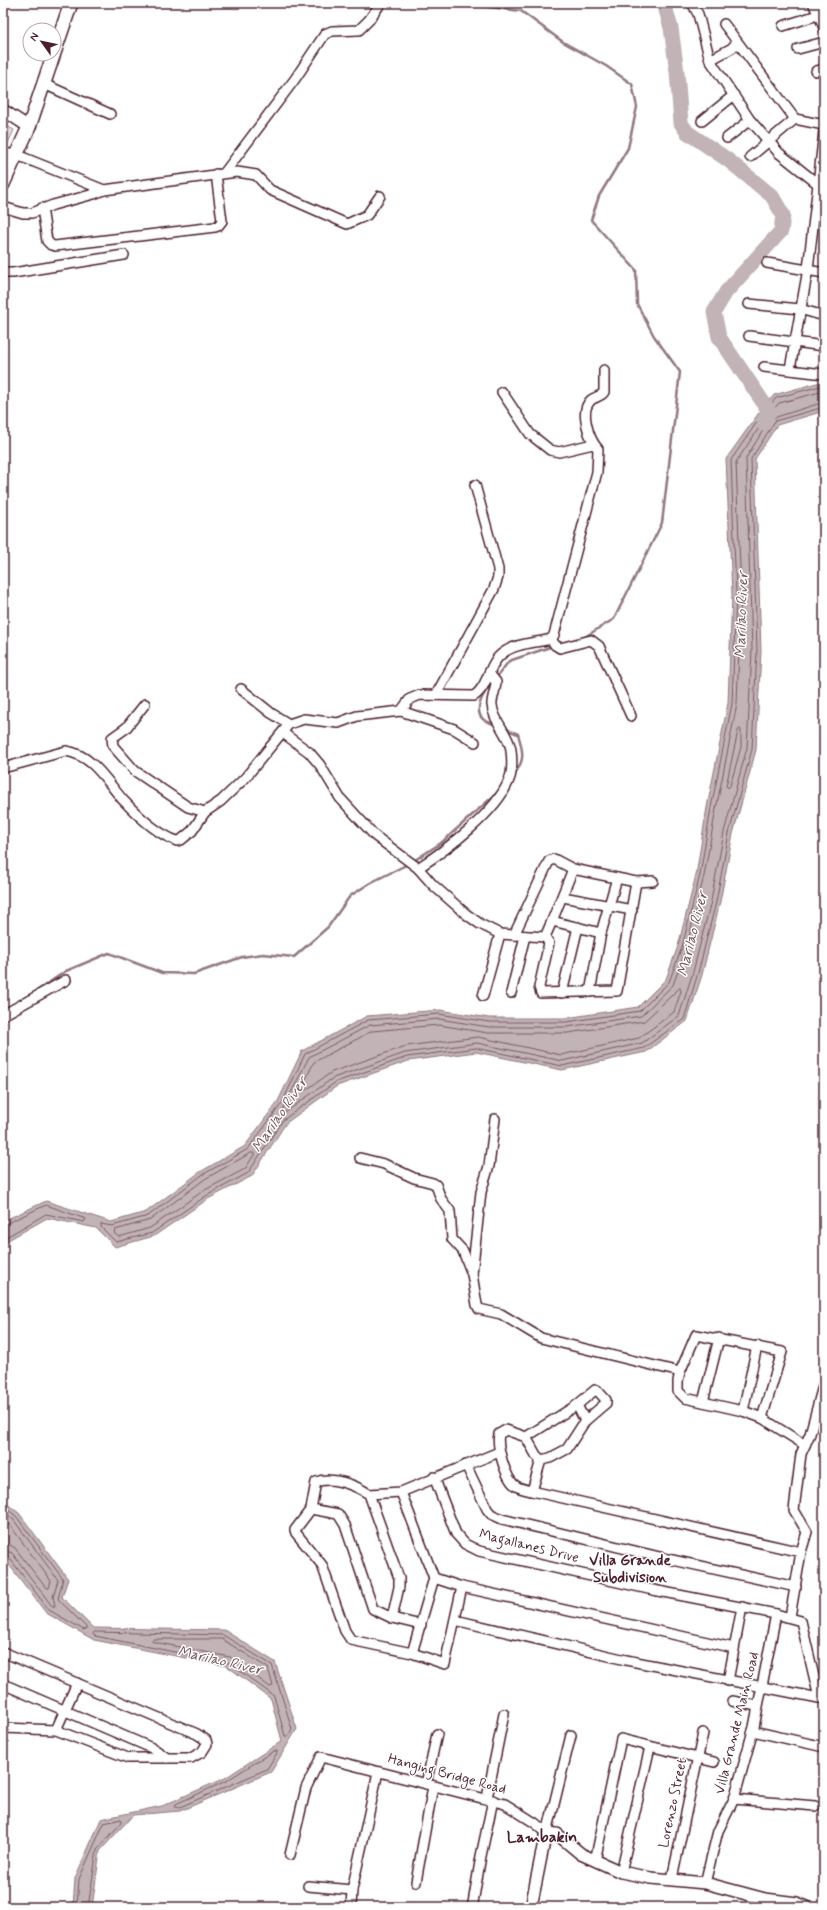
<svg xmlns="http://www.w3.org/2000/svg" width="827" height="1910" font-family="Mynerve,sans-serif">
	<rect width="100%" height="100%" fill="#fff"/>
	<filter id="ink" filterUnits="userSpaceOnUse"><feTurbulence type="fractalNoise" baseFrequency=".025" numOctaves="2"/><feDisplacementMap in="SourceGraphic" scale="8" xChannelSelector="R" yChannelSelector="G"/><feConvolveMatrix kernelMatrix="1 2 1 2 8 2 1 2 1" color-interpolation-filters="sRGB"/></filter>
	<g filter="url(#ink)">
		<polygon fill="#e5dee0" stroke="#987e86" points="3,124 14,130 7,145 3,142"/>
		<g fill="#c1b3b6" stroke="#91787e">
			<polygon points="824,381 824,411 777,425 755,459 761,651 756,750 733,834 720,902 702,975 687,1021 646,1052 562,1070 476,1052 408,1061 337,1086 286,1123 252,1176 208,1199 154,1236 115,1247 96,1228 47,1218 3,1243 3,1221 46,1201 111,1222 146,1212 200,1172 245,1146 278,1101 302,1051 367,1016 440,1010 489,1018 566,1018 638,1007 666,979 678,946 696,875 707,807 728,703 732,594 726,459 758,414 774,395"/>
			<polygon points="3,1501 19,1513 68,1579 62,1597 93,1628 224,1630 275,1662 297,1729 271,1772 180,1811 133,1815 100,1851 92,1907 73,1907 75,1878 101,1819 162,1806 225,1778 282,1741 271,1699 227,1666 94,1640 46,1613 3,1557"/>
		</g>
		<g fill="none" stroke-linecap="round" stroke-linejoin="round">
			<g stroke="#7a5a63" stroke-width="1">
				<polyline points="824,385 776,398 761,416 731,460 736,594 732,704 711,808 700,875 682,947 669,982 640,1011 566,1022 489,1022 439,1014 368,1020 305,1054 282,1103 248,1149 202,1175 148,1216 112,1226 101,1224 101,1227 116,1242 152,1233 206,1196 248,1173 283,1120 336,1082 407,1057 476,1048 562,1066 644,1048 684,1019 698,973 716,902 729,833 752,749 757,651 751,459 775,421 824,407"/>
				<polyline points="824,391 779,403 765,419 736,462 741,594 737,704 716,809 704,876 686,949 673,985 641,1016 567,1027 489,1027 439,1019 370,1025 309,1057 283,1109 284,1112 286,1112 333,1078 405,1053 477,1043 562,1061 642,1043 679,1016 693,972 711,901 724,832 747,748 752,650 746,458 770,419 824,402"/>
				<polygon points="740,729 741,731 741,747 730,786 728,788 726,786 738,731"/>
				<polygon points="680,988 681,991 674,1012 639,1038 561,1055 478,1037 406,1046 332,1072 303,1092 300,1091 314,1062 372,1031 439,1025 488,1033 568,1033 644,1021"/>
				<polygon points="251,1153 254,1153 254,1155 245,1169 203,1191 150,1228 119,1237 114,1233 115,1230 150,1220 205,1179"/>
				<polyline points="3,1225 46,1205 86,1219 84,1222 46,1214 3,1239"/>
				<polyline points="3,1506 16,1516 63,1579 58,1599 86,1627 86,1629 84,1630 49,1610 8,1556 3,1555"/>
				<polyline points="3,1512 13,1519 58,1580 53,1596 55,1606 52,1606 12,1553 3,1550"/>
				<polyline points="3,1519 9,1524 51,1581 49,1588 46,1588 15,1548 10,1545 3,1544"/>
				<polygon points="95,1632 223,1635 272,1665 292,1729 288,1736 285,1736 274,1696 229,1663 95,1636 93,1634"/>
				<polygon points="154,1639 222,1639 268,1668 273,1686 270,1687 230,1657 154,1642 152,1641"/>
				<polygon points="274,1751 277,1751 277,1753 267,1769 180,1807 175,1806 176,1804 226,1781"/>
				<polyline points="77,1907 79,1879 104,1823 121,1819 122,1822 97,1850 88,1907"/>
			</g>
			<g stroke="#91787e" stroke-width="2.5">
				<polyline points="480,3 481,6 521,11 563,42 606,66 632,84 637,107 628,148 599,196 591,220 636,270 637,304 654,336 680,372 662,523 614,619 583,638"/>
				<polyline points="496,678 509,661 553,646"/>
				<path d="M493 681C486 690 471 710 484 720 487 722 492 723 496 725"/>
				<path d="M506 729 518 734C523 751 526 761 513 775"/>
				<polyline points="412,862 441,843 498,792"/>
				<polyline points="35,992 66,971 109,953 162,973 194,974 242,957 263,954 294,957 328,927 350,896 370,883 408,864"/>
			</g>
			<polyline stroke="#c1b3b6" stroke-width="15" points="664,3 671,28 677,72 681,123 687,132 728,160 772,196 783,215 781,231 726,292 714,312 719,337 769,411 764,424"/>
			<defs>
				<g id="minor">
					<polyline points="692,3 698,14 710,60 750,120 779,153 818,184 808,269 790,369"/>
					<polyline points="813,3 824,27"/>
					<polyline points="724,24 795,119 824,125"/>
					<polyline points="783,26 824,13"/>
					<polyline points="798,49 824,42"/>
					<polyline points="710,60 732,48 737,42"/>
					<polyline points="816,71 824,69"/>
					<polyline points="44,84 110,114"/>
					<polyline points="702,121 734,95"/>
					<polyline points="727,138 750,120"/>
					<polyline points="3,153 17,155 104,190"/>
					<polyline points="750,157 795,119"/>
					<polyline points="225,172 295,79 325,34 332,31 359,30 369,20 381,3"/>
					<polyline points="823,185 818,184 824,131"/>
					<polyline points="3,207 23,213 32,213 53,205 94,194 104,190 237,172 256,175 270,190 347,224 367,215 380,196"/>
					<polyline points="42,208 47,241 51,245 55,246 215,227 218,226 222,221 216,174"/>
					<polyline points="767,263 824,273"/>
					<polyline points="3,273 13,273 124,255"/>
					<polyline points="749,304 800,309 824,316"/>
					<polyline points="749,336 824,346"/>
					<polyline points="764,367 824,374"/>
					<polyline points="502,392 530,434 550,450 559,452 593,444"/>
					<polyline points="551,639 555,645 560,648 591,640 599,646 631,716"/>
					<polyline points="241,689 271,713 289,724"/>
					<polyline points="436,695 494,589 498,577 498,569 475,485"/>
					<polyline points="145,704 126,728 112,738 113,746 135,771 188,807 205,812"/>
					<polyline points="401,711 454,729 475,742"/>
					<polyline points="283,733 309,752 320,765 340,798 375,836 418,868 433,885 466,914 480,924 500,934 545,937 552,921 601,933 617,878"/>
					<path d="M3 768 66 751C93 755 107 782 123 800 138 816 157 834 177 841L181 840 192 831 205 812 221 801 245 778 289 724 304 719 338 723 357 716 401 711 410 699 420 695 474 696C489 686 488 663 503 653 516 643 536 643 551 639L554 635 597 472 598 449C589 439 579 411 591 400 596 396 601 397 604 392V370"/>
					<path d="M418 868C446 850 497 812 509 780 513 771 512 759 511 750 509 734 493 721 492 705 491 700 496 689 496 682L489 673"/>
					<polyline points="563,897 632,910"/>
					<polyline points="552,921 573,869 636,882 653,881"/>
					<polyline points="514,935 549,861 554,859 573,869"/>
					<polyline points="545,937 549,943 539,987 541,993 617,991 636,882"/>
					<polyline points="590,992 601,933"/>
					<polyline points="511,993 525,936"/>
					<polyline points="562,993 578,927"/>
					<polyline points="483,996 500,934"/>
					<polyline points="3,1015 66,980"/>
					<polyline points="360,1158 384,1164 414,1178 433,1183 436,1185 441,1199 450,1211 452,1239 463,1251 472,1274 477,1305 479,1309 501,1314 541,1338 680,1372 678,1381 678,1391 685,1398 743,1411 762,1418 805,1445"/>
					<polyline points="472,1274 481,1192 489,1166 495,1119"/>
					<polyline points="680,1372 696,1335 782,1352 762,1418"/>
					<polyline points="703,1402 719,1338"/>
					<polyline points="577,1405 585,1421"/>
					<polyline points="743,1411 757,1346"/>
					<path d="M526 1437 536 1455 541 1460 550 1458 567 1449 585 1421 606 1403V1400L597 1390H595L577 1405 526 1437 506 1430 499 1434C496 1446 506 1480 516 1486 521 1489 527 1490 532 1491L801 1552"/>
					<polyline points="466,1465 487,1509 491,1514 502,1519 664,1558 796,1587"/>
					<polyline points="434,1477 456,1534 465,1544 479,1551 653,1590 776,1614 801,1621 819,1698 626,1660 455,1620"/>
					<polyline points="532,1491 541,1460"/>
					<polyline points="401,1492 434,1578 462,1587 734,1648"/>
					<polyline points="369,1494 401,1492 499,1452"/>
					<polyline points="311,1509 338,1514 345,1525 373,1609 392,1618 421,1625"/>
					<polyline points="790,1617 801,1552 807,1532 794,1510 801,1454 810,1434 824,1382"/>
					<path d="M392 1618 399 1587V1578L369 1494C355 1485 332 1476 316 1482L311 1509 295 1530 296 1533 322 1565 345 1631 351 1640 412 1653 445 1664 462 1587"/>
					<polyline points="3,1652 197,1734 206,1740 207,1744 202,1752 191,1758 128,1758 56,1730 3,1728"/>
					<polyline points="412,1653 434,1578"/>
					<polyline points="728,1681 742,1607"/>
					<polyline points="3,1684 154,1749 167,1758"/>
					<polyline points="732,1701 757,1706"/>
					<polyline points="56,1730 77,1683"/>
					<polyline points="753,1731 824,1747"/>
					<polyline points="426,1784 437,1734"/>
					<polyline points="487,1798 504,1714"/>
					<polyline points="734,1799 815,1806"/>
					<polyline points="290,1855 306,1788 321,1757 505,1804 535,1823 547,1833 571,1735"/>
					<polyline points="595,1861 621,1739 714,1762"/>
					<polyline points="621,1872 650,1747"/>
					<polyline points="672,1879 703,1733"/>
					<polyline points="416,1882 433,1786"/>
					<polyline points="705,1883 718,1831 734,1799 754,1727 776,1614"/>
					<polyline points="308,1886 352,1890"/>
					<polyline points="473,1903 481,1856 493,1800"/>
					<polyline points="351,1907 352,1890 378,1772"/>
				</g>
				<g id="tertiary">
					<polyline points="3,110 29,127"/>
					<polyline points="531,1907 545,1837 547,1833 557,1834 581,1854 621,1872 651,1878 705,1883 765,1899 797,1903 807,1907"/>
				</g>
				<polyline id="secondary" points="3,184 29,127 71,3"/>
			</defs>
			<use href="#minor" stroke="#4a1f2b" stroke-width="12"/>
			<use href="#tertiary" stroke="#4a1f2b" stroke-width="14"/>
			<use href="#secondary" stroke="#4a1f2b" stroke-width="16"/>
			<use href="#minor" stroke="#fff" stroke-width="9"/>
			<use href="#tertiary" stroke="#fff" stroke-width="11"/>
			<use href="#secondary" stroke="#fff" stroke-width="13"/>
		</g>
	</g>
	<g text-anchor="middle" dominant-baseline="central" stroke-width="3" stroke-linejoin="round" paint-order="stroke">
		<g font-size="14" fill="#4a1f2b" stroke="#fff">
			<text transform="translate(529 1546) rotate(14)">Magallanes Drive</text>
			<text transform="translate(737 1723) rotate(-76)">Villa Grande Main Road</text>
			<text transform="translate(447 1774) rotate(15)">Hanging Bridge Road</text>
			<text transform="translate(673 1803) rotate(-78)">Lorenzo Street</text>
		</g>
		<g font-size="15" font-style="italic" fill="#74535c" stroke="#fff">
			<text transform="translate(742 615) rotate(-88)">Marilao River</text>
			<text transform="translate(693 934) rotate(-76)">Marilao River</text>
			<text transform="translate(280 1115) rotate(-56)">Marilao River</text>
			<text transform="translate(220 1661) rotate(13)">Marilao River</text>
		</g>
		<g font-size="15" font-weight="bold" fill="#4a1f2b" stroke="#fff">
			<text x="630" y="1561">Villa Grande<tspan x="630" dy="17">Subdivision</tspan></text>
		</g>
		<g font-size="16" font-weight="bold" fill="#4a1f2b" stroke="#fff">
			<text x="542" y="1837">Lambakin</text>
		</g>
	</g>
	<rect width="827" height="1910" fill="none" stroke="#fff" stroke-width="16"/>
	<rect x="8" y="8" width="811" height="1894" fill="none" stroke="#4a1f2b" stroke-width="1.5" filter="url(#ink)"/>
	<g transform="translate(42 42) rotate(303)"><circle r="19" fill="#ffffff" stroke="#b7a5aa"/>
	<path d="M0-3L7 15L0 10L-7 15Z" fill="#4a1f2b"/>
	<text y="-6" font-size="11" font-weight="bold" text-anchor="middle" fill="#4a1f2b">N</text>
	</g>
</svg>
